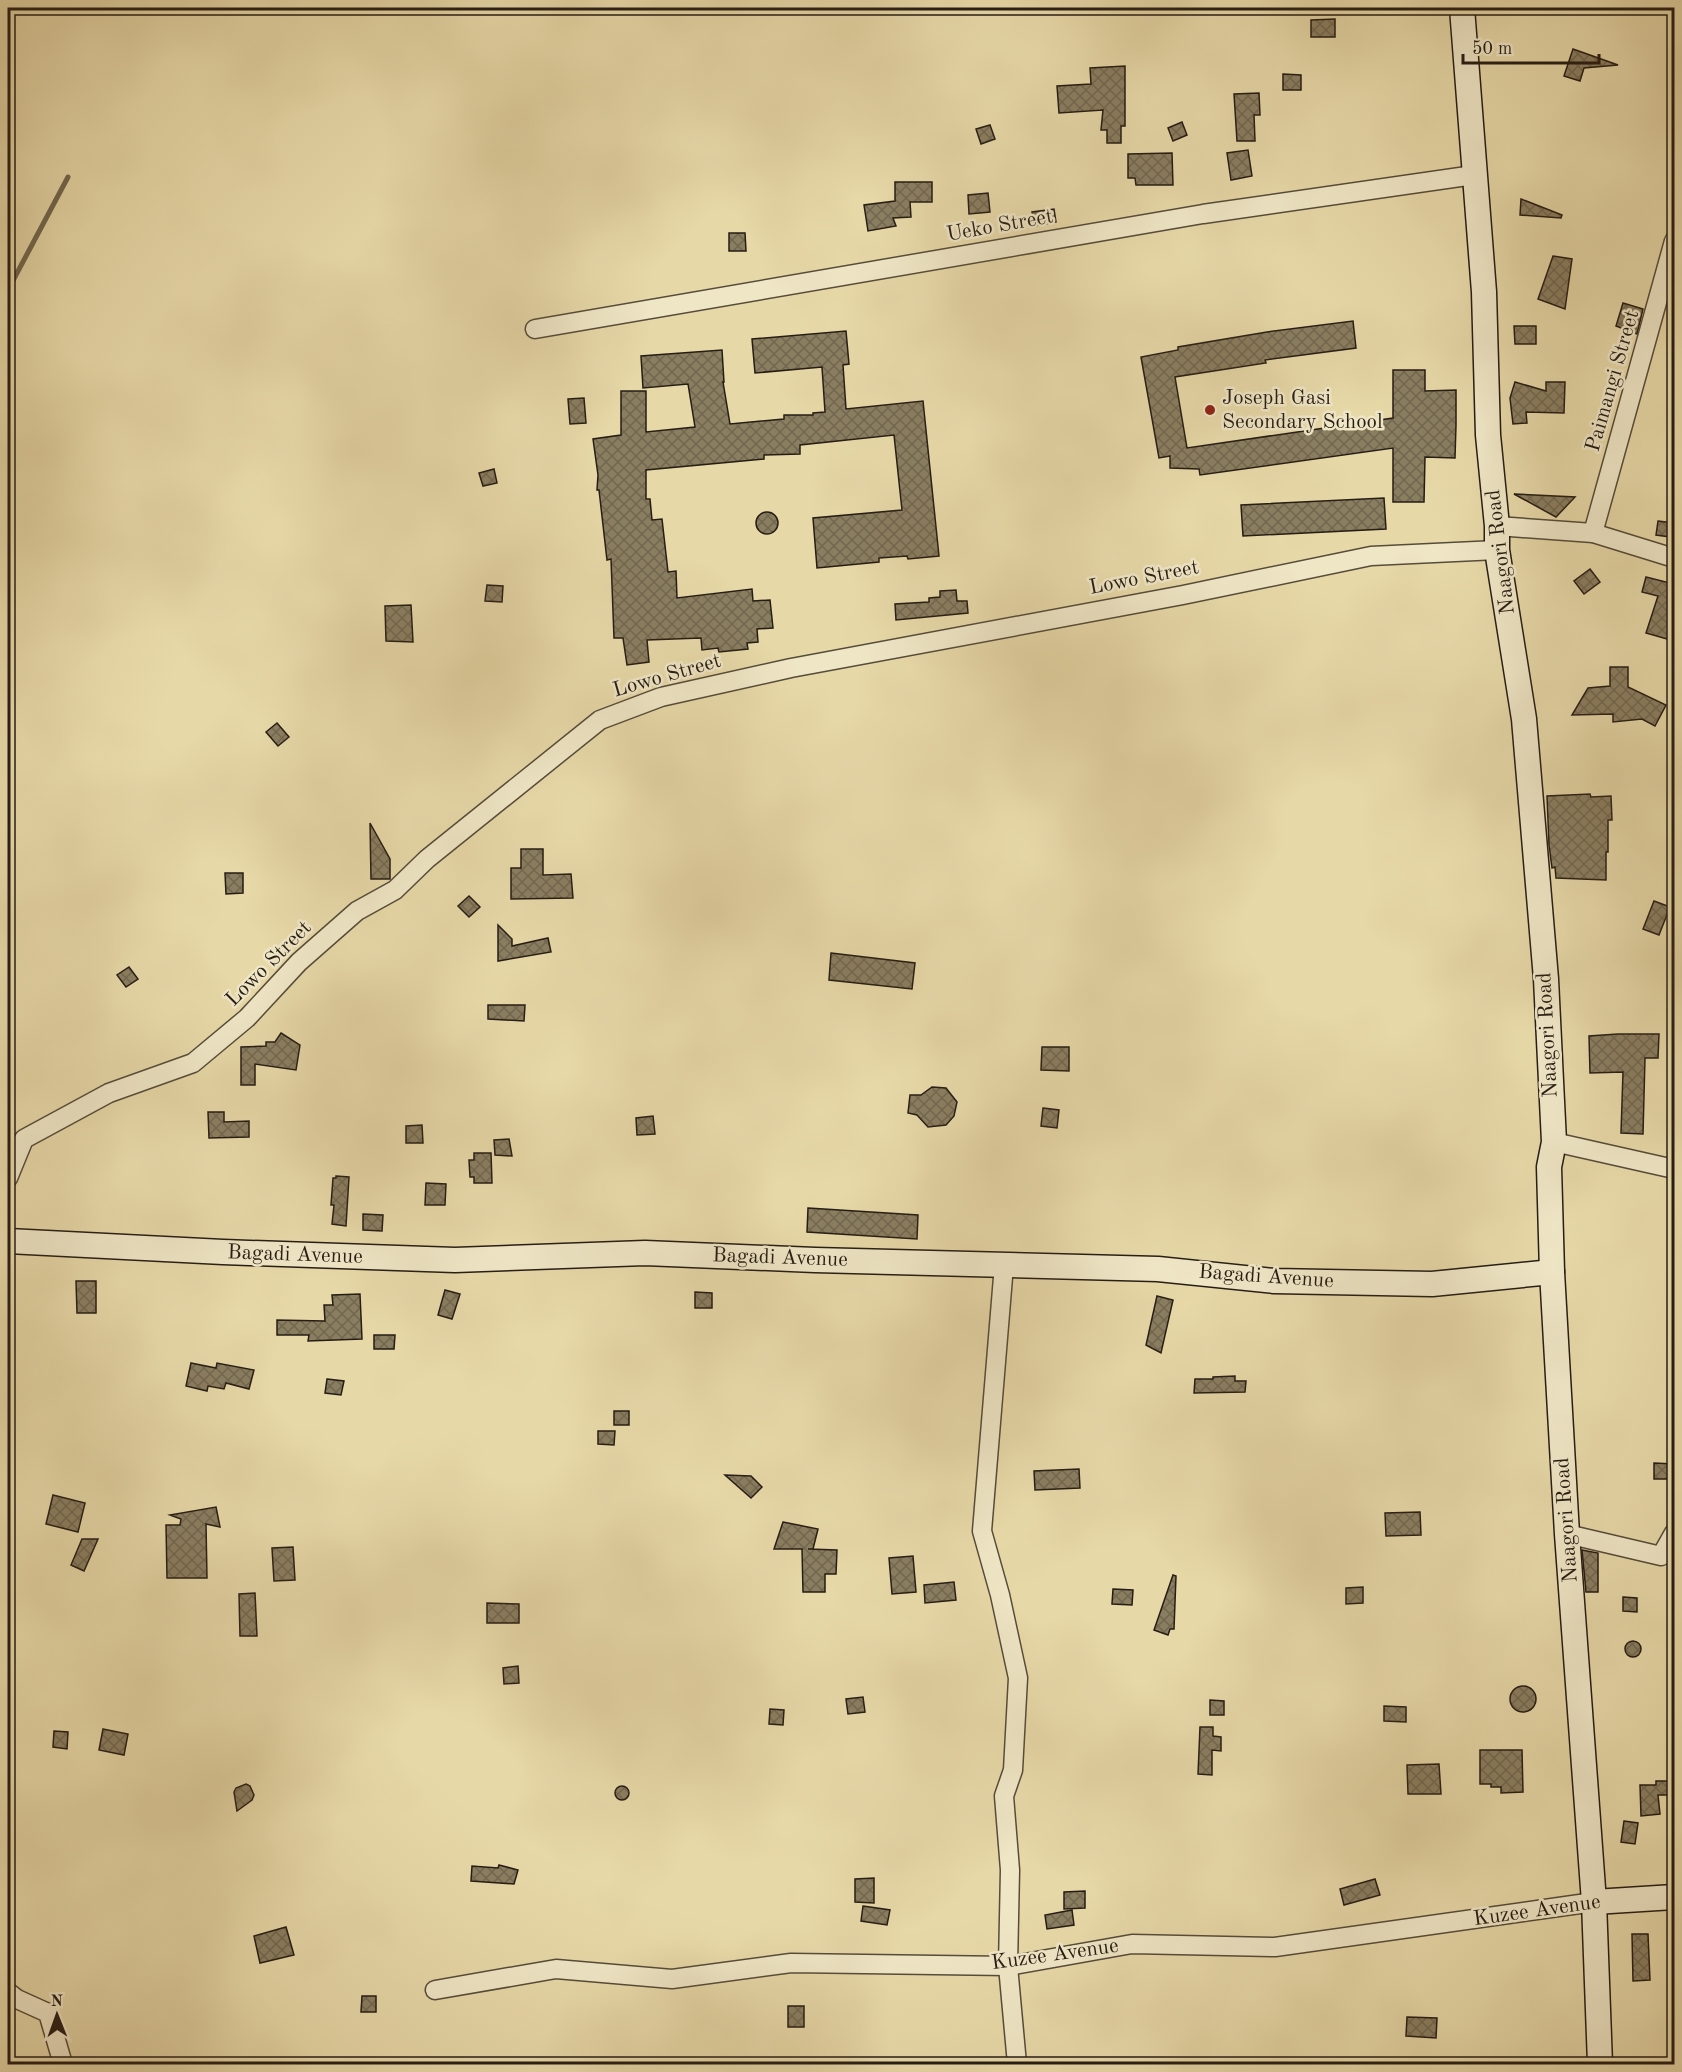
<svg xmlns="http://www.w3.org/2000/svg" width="1682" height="2072" font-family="'Old Standard TT',serif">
	<defs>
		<pattern id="building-cross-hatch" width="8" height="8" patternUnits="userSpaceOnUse" patternTransform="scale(1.5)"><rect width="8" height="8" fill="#8a7e61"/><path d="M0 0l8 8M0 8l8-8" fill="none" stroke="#71674f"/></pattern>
	</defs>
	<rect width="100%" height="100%" fill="#e7d8a8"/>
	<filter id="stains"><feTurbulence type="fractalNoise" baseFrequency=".00333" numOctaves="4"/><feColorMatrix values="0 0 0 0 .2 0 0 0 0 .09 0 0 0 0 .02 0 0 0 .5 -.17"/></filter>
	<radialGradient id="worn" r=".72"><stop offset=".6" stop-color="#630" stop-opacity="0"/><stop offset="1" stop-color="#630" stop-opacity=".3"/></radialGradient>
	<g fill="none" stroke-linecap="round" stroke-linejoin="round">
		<polyline stroke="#72674f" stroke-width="5" points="8,290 68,177"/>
	</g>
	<g fill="url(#building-cross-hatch)" stroke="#261d15" stroke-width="1.5">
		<polygon points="1335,19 1335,37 1311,37 1311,20"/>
		<polygon points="1573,49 1618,65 1584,68 1580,81 1564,76"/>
		<polygon points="1125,66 1125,126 1121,126 1121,143 1107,143 1107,130 1101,130 1103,110 1059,113 1057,86 1091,84 1090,68"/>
		<polygon points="1283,74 1301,75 1301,90 1283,90"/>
		<polygon points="1259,93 1260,115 1254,115 1255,141 1237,141 1234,94"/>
		<polygon points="1182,122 1187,135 1173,141 1168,128"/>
		<polygon points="990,125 995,139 981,144 976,129"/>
		<polygon points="1248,150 1252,176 1231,180 1227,153"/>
		<polygon points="1172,153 1173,185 1136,185 1135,178 1128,178 1128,154"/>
		<polygon points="895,182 932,182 932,202 910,202 911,217 893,218 896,226 868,231 864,205 895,201"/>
		<polygon points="988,193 990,212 969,214 968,195"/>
		<polygon points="1521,199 1562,215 1561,218 1520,215"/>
		<polygon points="1054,209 1056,222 1034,226 1032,212"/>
		<polygon points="729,233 745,233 746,251 729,251"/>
		<polygon points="1553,256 1572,259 1565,309 1538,299"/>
		<polygon points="1623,303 1643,309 1637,334 1616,326"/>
		<polygon points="1353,321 1356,348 1265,360 1266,363 1175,377 1187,448 1393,418 1393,370 1425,370 1425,391 1456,390 1456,425 1455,458 1425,457 1424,502 1393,502 1393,448 1200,475 1199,469 1170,468 1170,456 1159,458 1141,357 1178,350 1178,347 1267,332"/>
		<polygon points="1514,326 1536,326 1536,344 1515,344"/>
		<polygon points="846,331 849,364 843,365 846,409 923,401 939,556 908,559 907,556 879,558 879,562 817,568 813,518 902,510 894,435 800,445 800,454 764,455 764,459 646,470 646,499 650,499 652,520 662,519 668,572 676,571 677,598 752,589 753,601 770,600 773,628 757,629 758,642 747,643 748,649 719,652 718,648 702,650 701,638 647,640 649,662 627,665 623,638 614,638 611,559 607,560 599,490 597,490 598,475 593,439 621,435 621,391 646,391 646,432 695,427 688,384 643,388 641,356 722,350 724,382 723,382 730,424 784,419 784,415 813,415 813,413 825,412 822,367 755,373 752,339"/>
		<polygon points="1515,382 1546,391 1546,382 1565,382 1564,413 1526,412 1527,423 1513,424 1510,398"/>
		<polygon points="584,398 586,423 570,424 568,399"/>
		<polygon points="494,469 497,483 483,486 479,473"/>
		<polygon points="1514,494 1575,497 1556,517"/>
		<polygon points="1384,498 1386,529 1243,536 1241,505"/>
		<circle cx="767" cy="523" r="11"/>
		<polygon points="1658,521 1673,523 1670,537 1656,535"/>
		<polygon points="1590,569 1600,582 1584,594 1574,581"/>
		<polygon points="1646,577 1674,584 1674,641 1646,633 1658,596 1642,592"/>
		<polygon points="487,585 503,586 502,602 485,601"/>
		<polygon points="956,590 957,601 967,601 968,613 896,620 895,604 929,602 929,598 940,597 940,591"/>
		<polygon points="411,605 413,642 386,641 385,606"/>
		<polygon points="1610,667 1628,667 1628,687 1666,705 1655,726 1642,719 1613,722 1613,714 1572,715 1588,688 1610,686"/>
		<polygon points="277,723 289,737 278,746 266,732"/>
		<polygon points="1590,794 1591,797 1611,796 1612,820 1608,820 1608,852 1606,852 1606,880 1556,878 1555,867 1552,868 1549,845 1547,796"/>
		<polygon points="370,823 390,859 390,879 371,879"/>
		<polygon points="521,849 543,849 543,875 571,874 573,898 511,899 511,868 521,868"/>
		<polygon points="225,873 243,873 243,893 226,894"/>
		<polygon points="469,896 480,907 469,917 458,906"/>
		<polygon points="1654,901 1670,907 1659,935 1643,929"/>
		<polygon points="498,925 512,939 512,946 548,938 551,952 498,961"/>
		<polygon points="831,953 915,963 912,989 829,980"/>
		<polygon points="129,967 138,979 126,987 117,975"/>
		<polygon points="488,1005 525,1005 524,1021 488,1019"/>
		<polygon points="281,1033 300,1045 296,1070 255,1064 255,1085 241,1085 241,1047 266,1046 266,1042 275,1042"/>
		<polygon points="1618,1034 1659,1034 1658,1058 1645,1058 1643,1134 1621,1133 1623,1072 1590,1073 1589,1036"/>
		<polygon points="1042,1047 1069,1047 1069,1071 1041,1070"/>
		<polygon points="932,1087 946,1088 957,1102 954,1116 946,1125 928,1127 917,1115 908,1113 910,1095 921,1095"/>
		<polygon points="1043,1108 1059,1110 1057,1128 1041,1126"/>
		<polygon points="208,1112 224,1112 224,1122 249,1121 249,1137 209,1138"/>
		<polygon points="653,1116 655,1134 637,1135 636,1118"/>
		<polygon points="422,1125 423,1143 406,1143 406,1126"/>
		<polygon points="509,1139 512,1156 495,1155 494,1140"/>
		<polygon points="474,1153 491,1153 492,1183 474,1183 474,1177 470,1177 469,1160 474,1160"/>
		<polygon points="336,1176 349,1177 346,1226 332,1224 334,1205 331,1205 333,1178 336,1178"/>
		<polygon points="426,1183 446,1184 445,1205 425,1205"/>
		<polygon points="808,1208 918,1215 917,1239 807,1232"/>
		<polygon points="363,1214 383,1215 382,1231 363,1230"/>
		<polygon points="76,1281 96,1281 96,1313 77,1313"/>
		<polygon points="445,1290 460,1294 452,1319 438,1315"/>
		<polygon points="695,1292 712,1293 712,1308 695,1308"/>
		<polygon points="360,1294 362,1339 308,1341 309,1335 277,1335 277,1320 325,1321 324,1305 333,1305 332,1295"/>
		<polygon points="1157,1296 1173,1300 1161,1353 1146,1345"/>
		<polygon points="374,1335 395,1335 394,1349 374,1349"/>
		<polygon points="191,1363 216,1368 217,1363 254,1370 249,1389 226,1383 224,1389 208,1386 207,1391 186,1386"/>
		<polygon points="1235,1376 1235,1381 1246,1381 1245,1392 1194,1393 1195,1379 1213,1379 1213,1377"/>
		<polygon points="327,1379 344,1381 341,1395 325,1393"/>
		<rect x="614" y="1411" width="15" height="14"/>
		<polygon points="598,1431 615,1431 614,1445 598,1444"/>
		<polygon points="1654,1463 1673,1464 1673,1479 1654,1479"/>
		<polygon points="1079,1469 1080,1488 1035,1490 1034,1471"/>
		<polygon points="725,1475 751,1476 762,1487 751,1498"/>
		<polygon points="53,1495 85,1503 78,1532 46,1524"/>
		<polygon points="216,1507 220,1527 206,1524 207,1578 167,1578 166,1525 180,1525 181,1519 170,1515"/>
		<polygon points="1420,1512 1421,1535 1386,1536 1385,1513"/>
		<polygon points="783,1522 818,1529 813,1549 808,1549 837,1550 836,1574 825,1574 825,1592 803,1592 802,1549 774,1549"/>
		<polygon points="82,1539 98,1539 84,1571 71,1565"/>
		<polygon points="293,1547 295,1580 274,1581 272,1548"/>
		<polygon points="1582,1550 1598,1553 1598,1592 1586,1592"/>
		<polygon points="913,1556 916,1592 892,1594 889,1558"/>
		<polygon points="1173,1575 1176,1576 1174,1629 1170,1629 1168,1635 1154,1630"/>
		<polygon points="954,1582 956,1600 925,1603 924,1585"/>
		<polygon points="1363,1587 1363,1603 1346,1604 1346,1588"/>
		<polygon points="1113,1589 1133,1590 1132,1605 1112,1604"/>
		<polygon points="255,1593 257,1636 240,1636 239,1594"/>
		<polygon points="1623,1597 1637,1598 1637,1612 1623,1611"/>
		<polygon points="487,1603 519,1604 519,1623 487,1623"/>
		<circle cx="1633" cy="1649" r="8"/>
		<polygon points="518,1666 519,1683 504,1684 503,1668"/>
		<circle cx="1523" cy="1699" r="13"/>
		<polygon points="863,1697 865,1712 848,1714 846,1699"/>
		<polygon points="1210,1700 1224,1701 1224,1715 1210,1715"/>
		<polygon points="1384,1706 1406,1707 1406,1722 1384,1721"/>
		<polygon points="770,1709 784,1710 783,1725 769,1724"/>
		<polygon points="1200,1727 1213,1727 1213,1736 1221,1737 1221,1751 1212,1750 1212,1775 1198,1774"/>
		<polygon points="103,1729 128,1734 124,1755 99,1750"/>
		<polygon points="54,1731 68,1732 67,1749 53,1747"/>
		<polygon points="1480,1750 1522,1750 1523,1792 1501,1793 1501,1787 1491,1787 1491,1784 1480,1784"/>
		<polygon points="1439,1764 1441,1794 1408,1794 1407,1765"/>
		<polygon points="1656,1781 1670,1781 1670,1795 1658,1795 1660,1814 1641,1816 1640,1785 1656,1785"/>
		<polygon points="246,1784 250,1786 254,1795 252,1800 237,1811 234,1792 236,1788"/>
		<circle cx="622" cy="1793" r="7"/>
		<polygon points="1624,1821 1638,1823 1635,1844 1621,1842"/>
		<polygon points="499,1865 518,1870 514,1884 471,1881 472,1866 498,1868"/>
		<polygon points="874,1878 874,1903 855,1902 855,1879"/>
		<polygon points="1375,1879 1380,1895 1344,1905 1340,1889"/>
		<polygon points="1085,1891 1085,1908 1064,1909 1064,1892"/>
		<polygon points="863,1906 890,1910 887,1925 861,1921"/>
		<polygon points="1072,1910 1074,1925 1047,1929 1045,1915"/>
		<polygon points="286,1927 294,1955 260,1963 254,1936"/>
		<polygon points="1632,1934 1648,1934 1650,1980 1633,1981"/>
		<polygon points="362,1996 376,1996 376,2012 361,2012"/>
		<rect x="788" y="2006" width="16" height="21"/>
		<polygon points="1407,2017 1437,2018 1436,2038 1406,2036"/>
	</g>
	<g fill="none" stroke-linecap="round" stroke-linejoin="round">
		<defs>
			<g id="street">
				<polyline points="535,329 1203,214 1474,175"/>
				<polyline points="1497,526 1593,533 1674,558"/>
				<polyline points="1593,533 1674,241"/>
				<polyline points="1554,1142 1674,1169"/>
				<polyline points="8,1178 24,1139 109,1093 193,1063 247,1018 299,962 357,911 395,890 427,859 600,720 661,697 791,668 1183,595 1371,556 1497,550"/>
				<polyline points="1004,1265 982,1531 1000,1595 1018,1678 1013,1770 1004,1796 1010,1870 1008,1966 1017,2064"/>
				<polyline points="1567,1534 1661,1556 1674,1533"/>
				<polyline points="435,1990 556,1969 672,1979 791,1963 1008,1966 1132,1944 1275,1947 1594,1902"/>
				<polyline points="8,1992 17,1999 48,2013 63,2064"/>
			</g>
			<g id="secondary">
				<polyline points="1462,8 1484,292 1488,435 1497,526 1497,550 1524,719 1546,979 1554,1142 1549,1167 1552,1272 1567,1534 1594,1902 1600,2064"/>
				<polyline points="8,1241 223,1252 455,1260 645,1253 815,1260 1158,1269 1274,1281 1432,1284 1552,1272"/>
				<polyline points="1594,1902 1674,1897"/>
			</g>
		</defs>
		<use href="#street" stroke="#564c3a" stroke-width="21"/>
		<use href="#secondary" stroke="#261d15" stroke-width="27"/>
		<use href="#street" stroke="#efe6c6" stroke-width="18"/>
		<use href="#secondary" stroke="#efe6c6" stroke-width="24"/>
	</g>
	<circle fill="#8f2418" stroke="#efe6c6" stroke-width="2" cx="1210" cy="410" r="6"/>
	<g text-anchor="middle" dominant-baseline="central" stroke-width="5" stroke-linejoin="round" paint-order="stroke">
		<g font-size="21" fill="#261d15" stroke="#efe6c6">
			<text transform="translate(1000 226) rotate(-10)">Ueko Street</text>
			<text transform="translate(1613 381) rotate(-74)">Paimangi Street</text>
			<text transform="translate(1501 552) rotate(-97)">Naagori Road</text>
			<text transform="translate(1144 578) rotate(-11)">Lowo Street</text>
			<text transform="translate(667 676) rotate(-16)">Lowo Street</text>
			<text transform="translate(269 964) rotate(-45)">Lowo Street</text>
			<text transform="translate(1548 1035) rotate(-93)">Naagori Road</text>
			<text transform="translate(295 1255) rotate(2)">Bagadi Avenue</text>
			<text transform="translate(780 1258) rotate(2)">Bagadi Avenue</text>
			<text transform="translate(1266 1277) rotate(4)">Bagadi Avenue</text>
			<text transform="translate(1567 1520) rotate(-94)">Naagori Road</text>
			<text transform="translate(1537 1911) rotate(-8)">Kuzee Avenue</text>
			<text transform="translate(1055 1955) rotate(-8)">Kuzee Avenue</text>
		</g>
		<g font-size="21" fill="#261d15" stroke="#efe6c6" text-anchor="start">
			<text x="1222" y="398">Joseph Gasi<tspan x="1222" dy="24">Secondary School</tspan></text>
		</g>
	</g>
	<rect width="1682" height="2072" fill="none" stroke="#e7d8a8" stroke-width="30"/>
	<rect x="9" y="9" width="1664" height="2054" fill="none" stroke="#261d15" stroke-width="3"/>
	<rect x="15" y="15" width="1652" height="2042" fill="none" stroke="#261d15" stroke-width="1.5"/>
	<g transform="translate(57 2015) rotate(359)" stroke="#efe6c6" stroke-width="4.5" paint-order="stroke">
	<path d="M0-4.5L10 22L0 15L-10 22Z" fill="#261d15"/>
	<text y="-9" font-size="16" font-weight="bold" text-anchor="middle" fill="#261d15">N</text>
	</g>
	<path d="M1463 54v9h136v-9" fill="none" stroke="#261d15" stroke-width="3"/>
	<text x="1472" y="54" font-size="18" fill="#261d15" stroke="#efe6c6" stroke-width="4.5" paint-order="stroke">50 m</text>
	<rect width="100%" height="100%" filter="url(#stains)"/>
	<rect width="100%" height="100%" fill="url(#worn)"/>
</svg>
